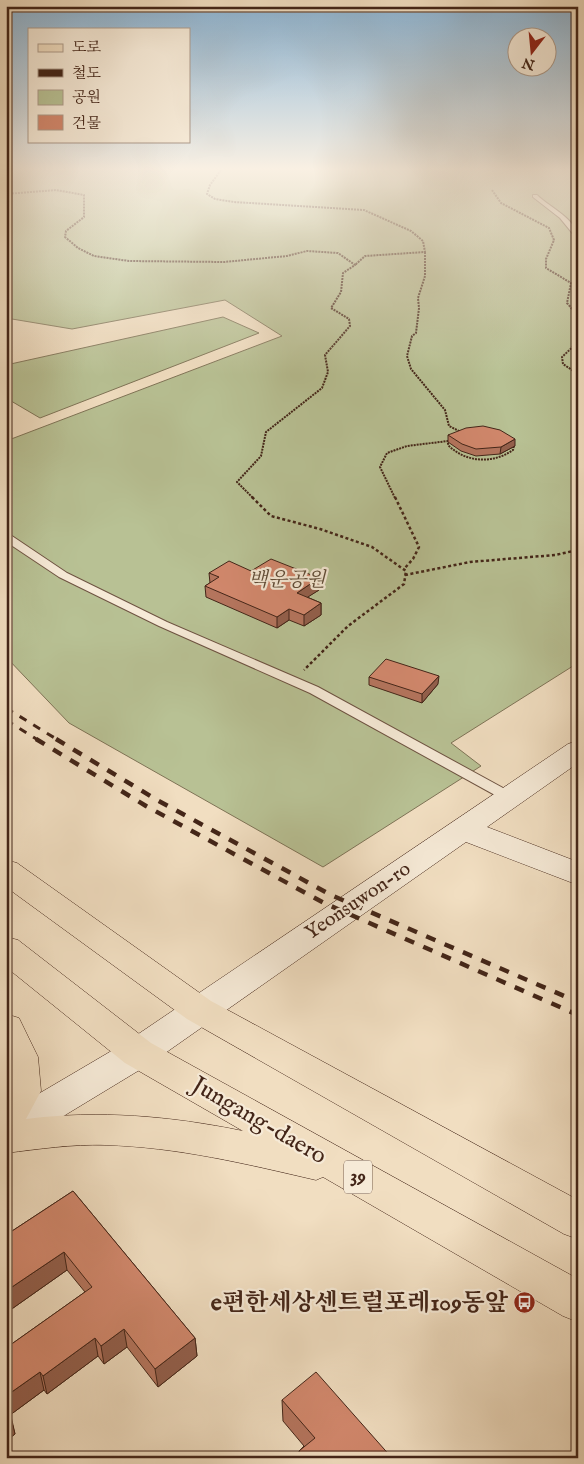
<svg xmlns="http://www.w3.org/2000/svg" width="584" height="1464" font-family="'IM FELL English','Noto Serif KR',serif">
	<rect width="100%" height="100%" fill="#f1dec1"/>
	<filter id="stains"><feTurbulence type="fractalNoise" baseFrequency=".004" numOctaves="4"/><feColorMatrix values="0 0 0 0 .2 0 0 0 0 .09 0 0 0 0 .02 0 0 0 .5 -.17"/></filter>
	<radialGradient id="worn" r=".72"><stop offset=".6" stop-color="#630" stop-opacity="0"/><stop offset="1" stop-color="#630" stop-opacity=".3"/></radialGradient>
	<g fill="#b8c194" stroke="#7e7356">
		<polygon points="6,170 578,170 578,667 573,666 451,743 481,766 323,867 69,723 6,657 6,441 282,336 225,300 72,329 6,318"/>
		<polygon points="223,317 259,333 40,418 6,398 6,365"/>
	</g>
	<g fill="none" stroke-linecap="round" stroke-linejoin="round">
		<defs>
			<g id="lane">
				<path d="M533 195H537C550 208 578 219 578 240L560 218 533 197Z"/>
				<polygon points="6,532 67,573 167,622 318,687 514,794 516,797 509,801 504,800 310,693 159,626 59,577 11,545 6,541"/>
			</g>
			<polygon id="secondary" points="578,741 578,763 487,827 578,862 578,885 466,842 151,1063 19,1143 6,1148 6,1113 125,1043 568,744"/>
			<g id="primary">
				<polygon points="6,860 17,863 211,1001 578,1200 578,1239 564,1234 187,1019 6,887"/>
				<path d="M6 937 18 940 151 1043 578 1279V1322L563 1316 323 1177 316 1180C247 1164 177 1147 105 1145 72 1144 39 1149 6 1153V1014L19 1018 38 1057 41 1091 26 1119C99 1110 170 1116 243 1131L125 1063 6 967Z"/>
			</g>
		</defs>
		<use href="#lane" stroke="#6e5342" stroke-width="2"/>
		<use href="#secondary" stroke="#432518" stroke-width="1"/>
		<use href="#primary" stroke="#432518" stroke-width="1"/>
		<g stroke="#432518" stroke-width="2" stroke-dasharray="2 1" stroke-linecap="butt">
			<polyline points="221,170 210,185 207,194 215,199 234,202 364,210 411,231 423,241 425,252 365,256 355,265"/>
			<polyline points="576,170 578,170"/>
			<polyline points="492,190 501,203 549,228 554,240 546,259 546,268 571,283 567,303 578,316"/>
			<polyline points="6,194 56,190 84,195 84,217 66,231 65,237 78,248 94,256 129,261 224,262 287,256 307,251 338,253 355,265 343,273 341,292 331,308 349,319 350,326 325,355 328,372 322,388 266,432 261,456 237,482 253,498"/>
			<polyline points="425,252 425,276 418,298 419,308 416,333 412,336 407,356 411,369 445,410 449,426 461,432"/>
			<polyline points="578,342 562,357 563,364 578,374"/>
			<path d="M474 431 502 435 514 445 513 450C493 464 466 463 448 445V441L456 435Z"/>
			<polyline points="395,498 380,467 387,453 407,446 448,441"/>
		</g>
		<g stroke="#432518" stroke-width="2.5" stroke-dasharray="3 2.5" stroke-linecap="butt">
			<polyline points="252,497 271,516 320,529 372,547 406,571 404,584 348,626 304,670"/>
			<polyline points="395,497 419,547 413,559 404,569"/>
			<polyline points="405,575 470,562 555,555 578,550"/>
		</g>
		<use href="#lane" fill="#f6ead7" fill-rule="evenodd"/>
		<use href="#secondary" fill="#f6ead7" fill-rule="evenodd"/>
		<use href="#primary" fill="#f1dec1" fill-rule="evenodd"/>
		<g stroke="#432518" stroke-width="3" stroke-dasharray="8 8" stroke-linecap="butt">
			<polyline points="6,708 58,740"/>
			<polyline points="6,720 38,740"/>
		</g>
		<g stroke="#432518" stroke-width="4.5" stroke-dasharray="10 10" stroke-linecap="butt">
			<polyline points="36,739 146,806 324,903 578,1015"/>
			<polyline points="56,739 157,800 331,895 578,1002"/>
		</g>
	</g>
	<g fill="#b5755e" stroke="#432518">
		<polygon points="448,435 515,446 500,454 476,456 461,451 448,442"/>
		<polygon points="251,571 319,590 307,597 321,603 321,615 304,626 289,620 277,628 206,597 205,586 210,583 209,573"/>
		<polygon points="369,677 438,684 422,703 369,685"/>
		<polygon points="73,1191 195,1338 197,1356 158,1387 127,1347 104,1364 98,1356 47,1394 44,1390 10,1415 15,1434 6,1441 6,1348 85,1292 67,1270 6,1313 6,1235"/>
		<polygon points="282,1400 392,1458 299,1458 299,1451 304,1446 283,1421"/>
	</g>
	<g fill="#935f4c" stroke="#432518">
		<polygon points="515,439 515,446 500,454 501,447"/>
		<polygon points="319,578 319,590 297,604 297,593"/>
		<polygon points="321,603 321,615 304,626 304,615"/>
		<polygon points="289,609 289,620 277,628 277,617"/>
		<polygon points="439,676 438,684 422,703 422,694"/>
		<polygon points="64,1252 67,1270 6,1313 6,1291"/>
		<polygon points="124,1329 127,1347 104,1364 101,1346"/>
		<polygon points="95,1338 98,1356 47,1394 43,1376"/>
		<polygon points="195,1338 197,1356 158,1387 155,1369"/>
		<polygon points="40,1372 44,1390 6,1418 6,1396"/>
		<polygon points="11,1416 15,1434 6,1441 6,1419"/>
	</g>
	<g fill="#d2886d" stroke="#432518">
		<polygon points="483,426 500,430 515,439 501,447 476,449 462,444 448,435 466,428"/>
		<polygon points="271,559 319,578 297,593 321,603 304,615 289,609 277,617 205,586 219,577 209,573 229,561 251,571"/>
		<polygon points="386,659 439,676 422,694 369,677"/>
		<polygon points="73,1191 195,1338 155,1369 124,1329 101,1346 95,1338 43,1376 40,1372 6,1396 6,1348 92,1287 64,1252 6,1291 6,1235"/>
		<polygon points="316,1372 392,1458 304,1458 299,1451 315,1438 282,1400"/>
		<polygon points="6,1410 11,1416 6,1419"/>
	</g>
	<linearGradient id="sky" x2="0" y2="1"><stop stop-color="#8bb6d8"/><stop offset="0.45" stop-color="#f9f0e3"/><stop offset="1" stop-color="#f9f0e3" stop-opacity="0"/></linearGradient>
	<rect width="584" height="375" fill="url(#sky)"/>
	<defs>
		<symbol id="bus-disc" viewBox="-11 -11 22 22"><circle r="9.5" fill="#8f2418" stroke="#f6ead7"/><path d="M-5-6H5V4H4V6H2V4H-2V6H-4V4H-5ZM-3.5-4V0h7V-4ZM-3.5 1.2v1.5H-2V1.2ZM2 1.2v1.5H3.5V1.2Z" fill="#fff"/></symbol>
	</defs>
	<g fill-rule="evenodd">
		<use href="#bus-disc" x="512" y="1290" width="25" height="25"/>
	</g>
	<g text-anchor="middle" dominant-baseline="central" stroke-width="4.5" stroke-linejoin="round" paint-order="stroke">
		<rect fill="#f6ead7" stroke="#796051" stroke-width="1" x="344" y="1160.5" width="28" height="33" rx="4"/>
		<g font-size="19" font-weight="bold" fill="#432518">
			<text x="358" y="1177">39</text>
		</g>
		<g font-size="20" font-style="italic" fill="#604c37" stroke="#f6ead7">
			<text x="287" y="580">백운공원</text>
		</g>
		<g font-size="20" fill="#432518" stroke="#f6ead7">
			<text transform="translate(358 901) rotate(-34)">Yeonsuwon-ro</text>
		</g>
		<g font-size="24" fill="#432518" stroke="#f6ead7">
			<text transform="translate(259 1121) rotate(30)">Jungang-daero</text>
		</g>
		<g font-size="24" font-weight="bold" fill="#432518" stroke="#f6ead7" text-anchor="end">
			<text x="508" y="1303">e편한세상센트럴포레109동앞</text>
		</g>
	</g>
	<rect width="584" height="1464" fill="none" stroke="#f1dec1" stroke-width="25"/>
	<rect x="8" y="8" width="569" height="1449" fill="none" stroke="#432518" stroke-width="2.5"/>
	<rect x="12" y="12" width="559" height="1439" fill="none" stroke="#432518"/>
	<rect x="28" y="28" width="162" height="115" fill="#f6ead7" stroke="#ae9b8b"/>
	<rect x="38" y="44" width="25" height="8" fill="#f1dec1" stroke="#ae9b8b"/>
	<text x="72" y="52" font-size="15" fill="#432518">도로</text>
	<rect x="38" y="69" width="25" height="8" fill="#432518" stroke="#ae9b8b"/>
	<text x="72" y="78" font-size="15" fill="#432518">철도</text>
	<rect x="38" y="90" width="25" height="15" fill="#b8c194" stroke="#ae9b8b"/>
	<text x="72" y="102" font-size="15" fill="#432518">공원</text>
	<rect x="38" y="115" width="25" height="15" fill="#d2886d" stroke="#ae9b8b"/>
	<text x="72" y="128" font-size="15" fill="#432518">건물</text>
	<g transform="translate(532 52) rotate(196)"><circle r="24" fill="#f6ead7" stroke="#ae9b8b"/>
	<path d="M0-4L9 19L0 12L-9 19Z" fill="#8f2418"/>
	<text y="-8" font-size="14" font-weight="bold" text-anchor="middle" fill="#432518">N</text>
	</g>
	<rect width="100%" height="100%" filter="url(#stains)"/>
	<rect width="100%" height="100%" fill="url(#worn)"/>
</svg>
